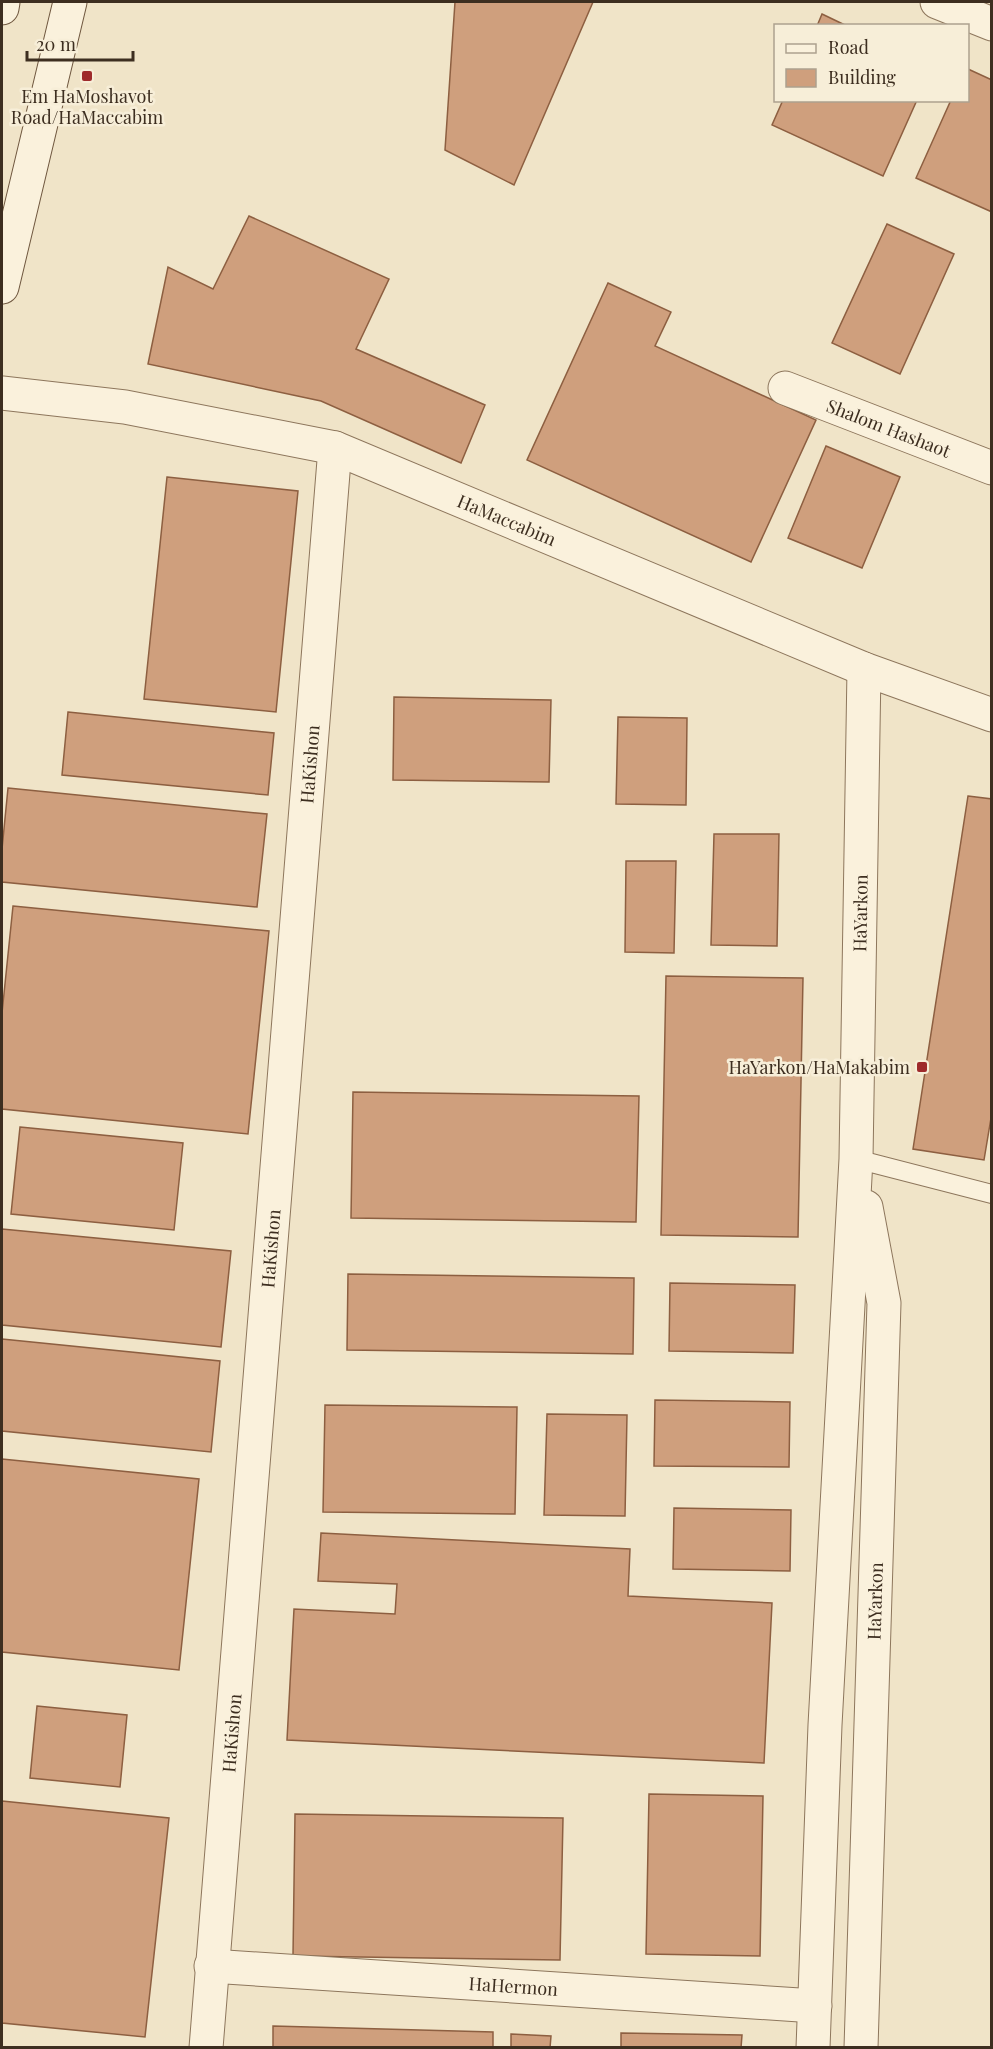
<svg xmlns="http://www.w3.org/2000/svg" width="993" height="2049" font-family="'Playfair Display',serif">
	<rect width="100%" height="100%" fill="#f0e4c8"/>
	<g fill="#cf9f7d" stroke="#8d5f41" stroke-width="1.5">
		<polygon points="455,2 593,2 514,185 445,150"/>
		<polygon points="822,14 847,26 817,26"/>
		<polygon points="968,69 992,80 992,212 916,178 951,100 968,100"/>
		<polygon points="783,100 917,100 883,176 772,125"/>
		<polygon points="249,216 389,279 356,349 485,405 461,463 321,401 148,364 168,267 213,289"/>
		<polygon points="887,224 954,254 900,374 832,343"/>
		<polygon points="608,283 671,312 655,346 816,420 751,562 527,460"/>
		<polygon points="826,446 900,477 862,568 788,538"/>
		<polygon points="167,477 298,491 276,712 144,699"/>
		<polygon points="394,697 551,700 549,782 393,780"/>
		<polygon points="68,712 274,733 268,795 62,775"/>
		<polygon points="618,717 687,718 686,805 616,804"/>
		<polygon points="8,788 267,814 257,907 2,882 2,849"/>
		<polygon points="968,796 992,799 992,1112 984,1160 913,1149"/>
		<polygon points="714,834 779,834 777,946 711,945"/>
		<polygon points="626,861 676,861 674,953 625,952"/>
		<polygon points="13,906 269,931 248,1134 2,1109 2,1013"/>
		<polygon points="666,976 803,978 798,1237 661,1235"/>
		<polygon points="353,1092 639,1096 636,1222 351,1218"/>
		<polygon points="20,1127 183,1143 174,1230 11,1214"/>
		<polygon points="2,1229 231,1251 221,1347 2,1325"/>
		<polygon points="348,1274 634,1278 633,1354 347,1350"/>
		<polygon points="670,1283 795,1285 793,1353 669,1351"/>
		<polygon points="2,1339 220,1361 211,1452 2,1431"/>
		<polygon points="655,1400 790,1402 789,1467 654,1466"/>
		<polygon points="325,1405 517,1407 515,1514 323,1512"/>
		<polygon points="547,1414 627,1415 625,1516 544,1515"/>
		<polygon points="2,1459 199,1479 179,1670 2,1652"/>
		<polygon points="674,1508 791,1510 790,1571 673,1569"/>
		<polygon points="321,1533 630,1549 628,1596 772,1603 764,1763 287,1740 294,1609 395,1614 397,1584 318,1581"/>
		<polygon points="37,1706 127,1715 120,1787 30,1778"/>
		<polygon points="649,1794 763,1796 760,1956 646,1954"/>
		<polygon points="2,1801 169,1818 145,2037 2,2023"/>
		<polygon points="295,1814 563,1818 560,1960 293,1956"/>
		<polygon points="273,2026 493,2032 493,2048 273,2048"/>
		<polygon points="621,2033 742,2035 741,2048 621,2048"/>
		<polygon points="511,2034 551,2036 550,2048 511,2048"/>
	</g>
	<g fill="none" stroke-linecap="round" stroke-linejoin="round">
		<defs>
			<polyline id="lane" points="856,1159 992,1194"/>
			<g id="street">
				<polyline points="937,2 992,24"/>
				<path id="s1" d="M785 388 992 468"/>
				<path id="s2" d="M2 393 125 407 335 448 864 669 992 715"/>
				<path id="s3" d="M211 1966 815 2006"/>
				<path id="s4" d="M206 2048 335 448"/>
				<path id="s5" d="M813 2048 825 1725 856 1159 864 669"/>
				<path id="s6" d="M861 2048 884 1303 866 1207"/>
			</g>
			<g id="secondary">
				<polyline points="2,8 3,2"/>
				<polyline points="2,287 70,2"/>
			</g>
		</defs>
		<use href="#lane" stroke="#8d765c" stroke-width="20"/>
		<use href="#street" stroke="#8d765c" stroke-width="35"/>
		<use href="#secondary" stroke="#6f573f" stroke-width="35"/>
		<use href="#lane" stroke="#faf1dc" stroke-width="18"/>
		<use href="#street" stroke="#faf1dc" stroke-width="33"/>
		<use href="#secondary" stroke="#faf1dc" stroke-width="33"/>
	</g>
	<g fill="#9e2a2b" stroke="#f7eed8" stroke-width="2">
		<rect x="81" y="70" width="12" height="12" rx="3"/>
		<rect x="916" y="1061" width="12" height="12" rx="3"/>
	</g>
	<g text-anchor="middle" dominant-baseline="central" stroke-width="5" stroke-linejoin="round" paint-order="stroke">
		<g font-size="18" fill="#3d2e20" stroke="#f7eed8">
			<text x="87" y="96">Em HaMoshavot<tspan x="87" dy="21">Road/HaMaccabim</tspan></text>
			<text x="910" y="1067" text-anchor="end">HaYarkon/HaMakabim</text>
		</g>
		<g font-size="18" fill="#3d2e20" stroke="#f7eed8">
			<text stroke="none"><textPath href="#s1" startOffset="111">Shalom Hashaot</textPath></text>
			<text stroke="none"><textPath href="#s2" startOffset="524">HaMaccabim</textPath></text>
			<text stroke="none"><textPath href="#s4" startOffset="1288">HaKishon</textPath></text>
			<text stroke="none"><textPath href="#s5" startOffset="1136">HaYarkon</textPath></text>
			<text stroke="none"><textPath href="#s4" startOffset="802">HaKishon</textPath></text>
			<text stroke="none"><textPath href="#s6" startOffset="447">HaYarkon</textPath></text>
			<text stroke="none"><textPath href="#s4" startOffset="316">HaKishon</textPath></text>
			<text stroke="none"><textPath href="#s3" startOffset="303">HaHermon</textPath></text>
		</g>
	</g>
	<rect width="993" height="2049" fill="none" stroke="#3d2e20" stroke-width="6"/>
	<rect x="774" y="24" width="195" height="78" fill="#f7eed8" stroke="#ada18e" stroke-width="1.5"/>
	<rect x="786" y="44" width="30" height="9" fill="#faf1dc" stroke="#ada18e" stroke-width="1.5"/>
	<text x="828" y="54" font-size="18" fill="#3d2e20">Road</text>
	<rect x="786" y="69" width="30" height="18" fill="#cf9f7d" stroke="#ada18e" stroke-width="1.5"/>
	<text x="828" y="84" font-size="18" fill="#3d2e20">Building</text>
	<path d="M27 51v9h106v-9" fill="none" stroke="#3d2e20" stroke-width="3"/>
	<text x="36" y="51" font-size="18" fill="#3d2e20" stroke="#f7eed8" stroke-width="4.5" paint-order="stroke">20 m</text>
</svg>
